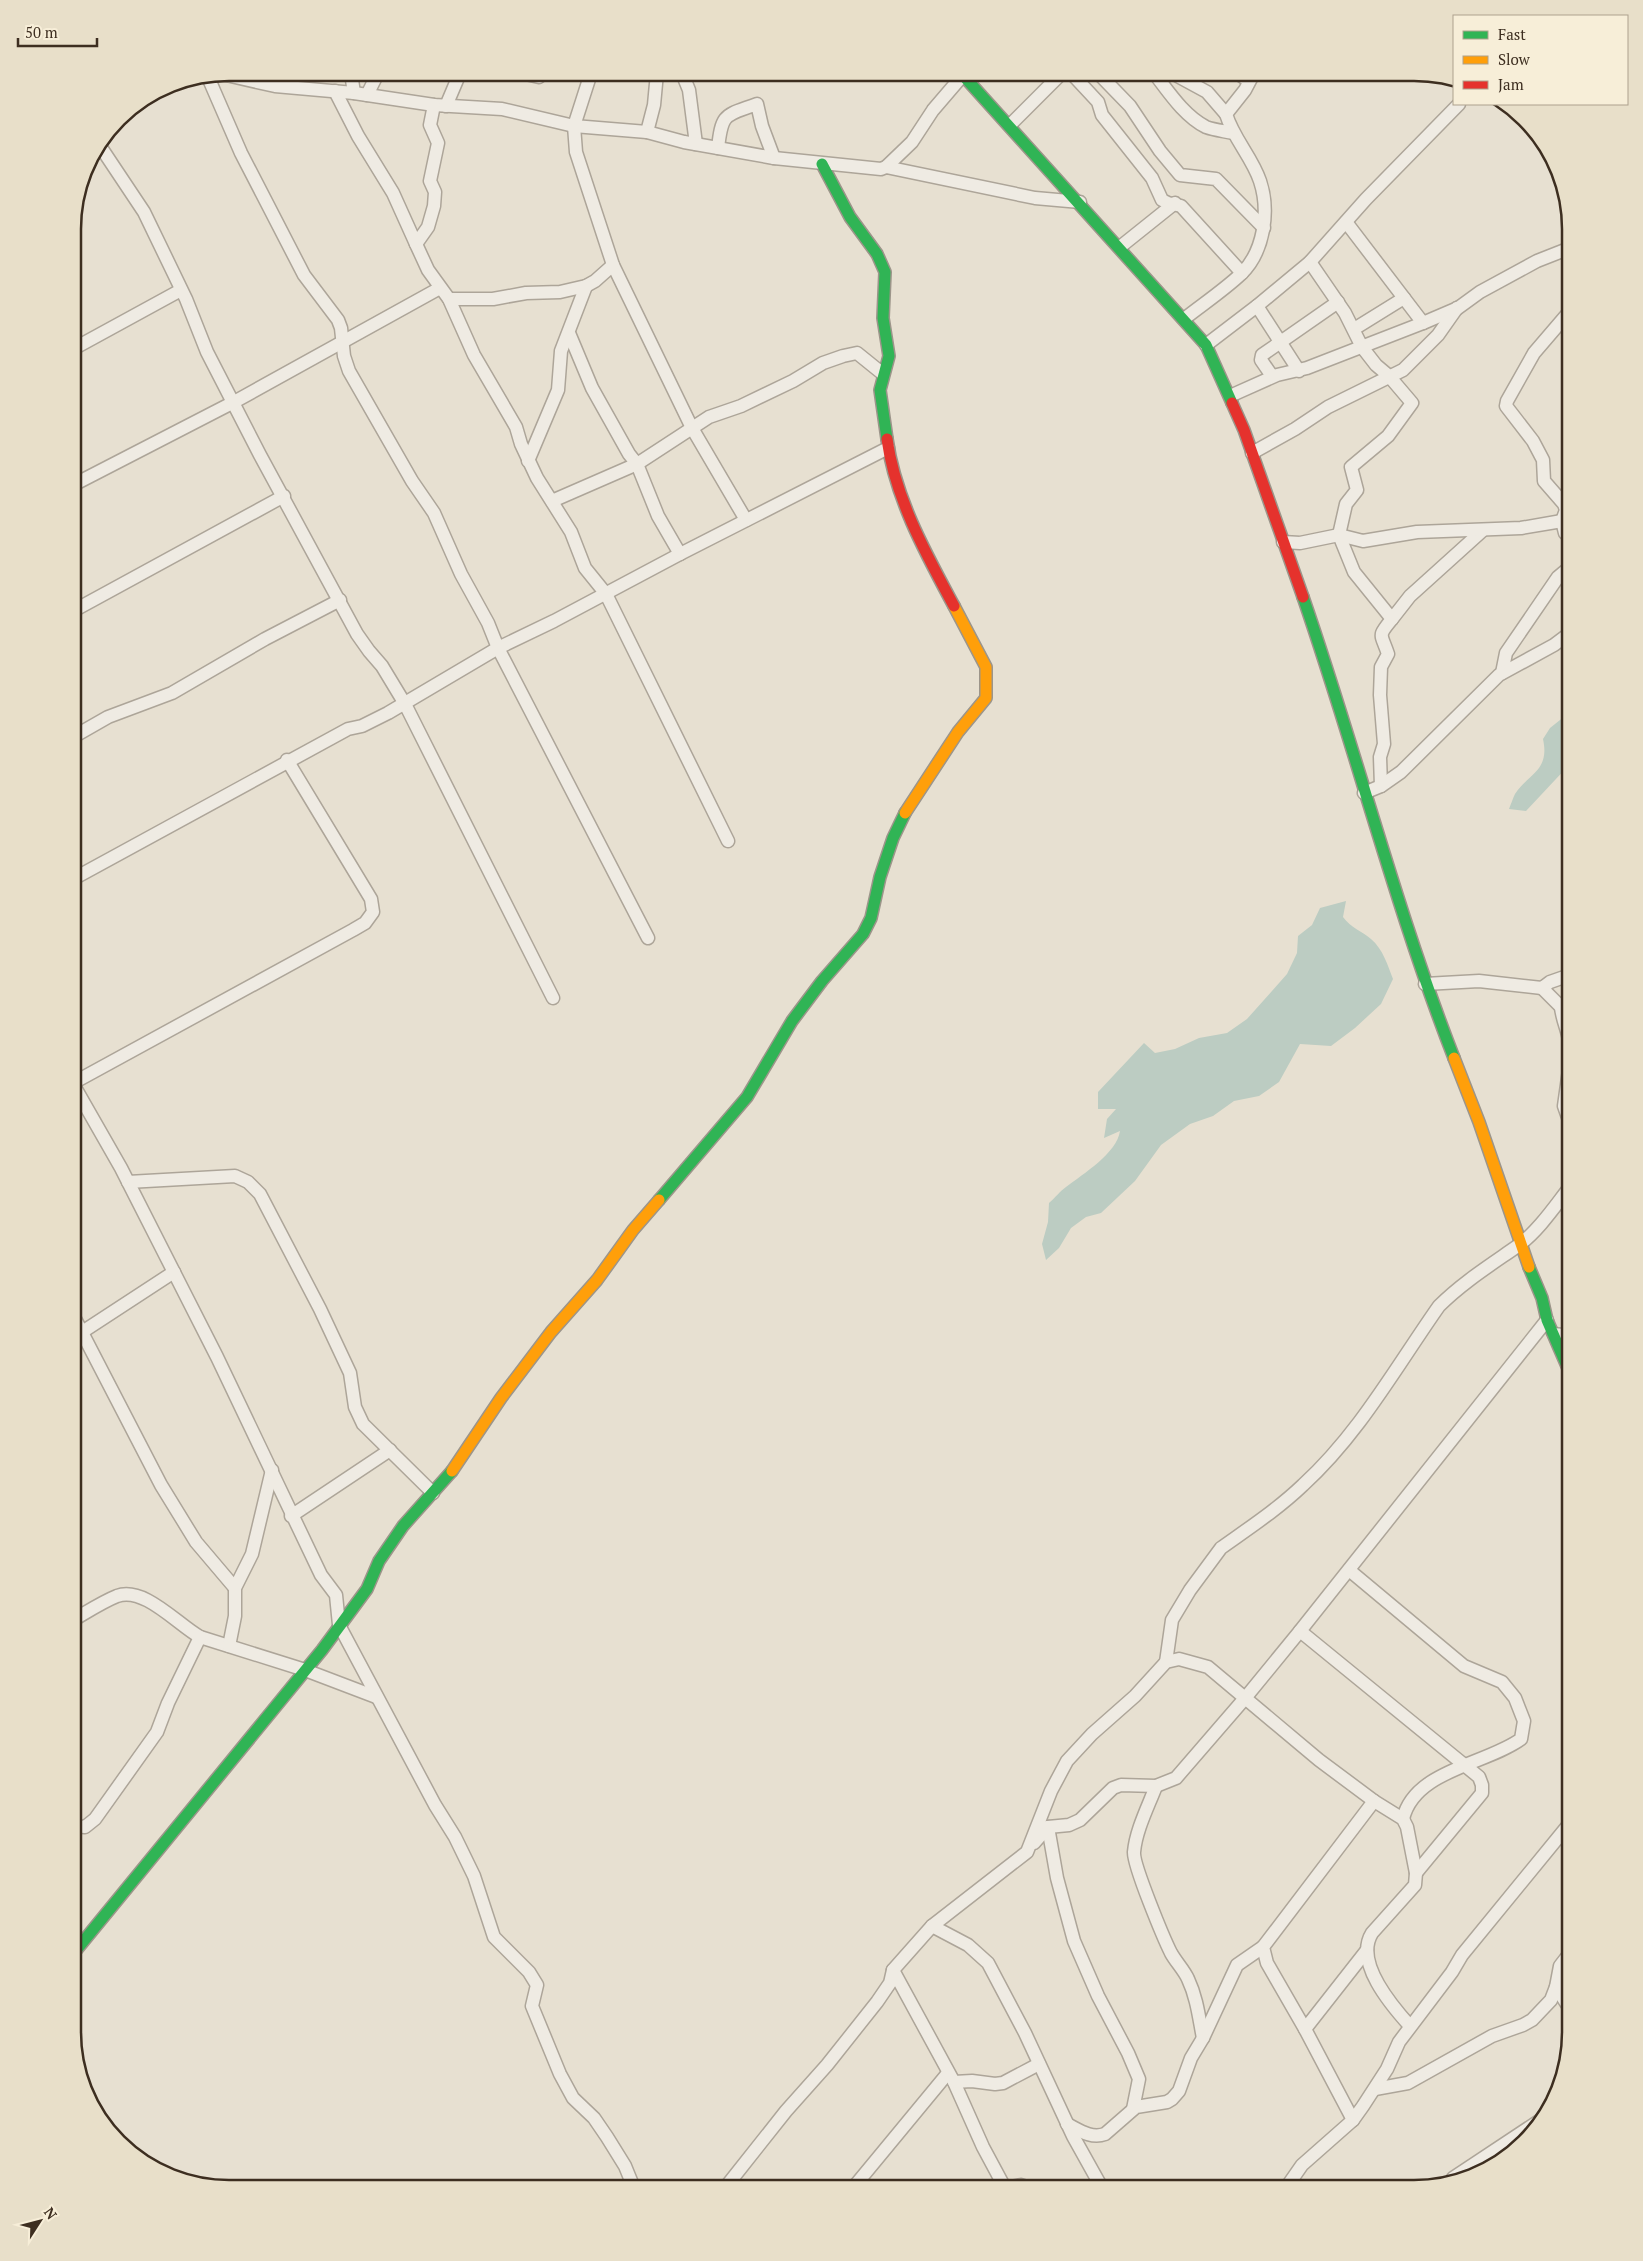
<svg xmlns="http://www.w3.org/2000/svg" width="1643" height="2261" font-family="'PT Serif',serif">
	<rect width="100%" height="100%" fill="#e7e0d1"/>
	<g fill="#bcccc2">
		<path d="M1570 712V764L1526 811 1509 809C1511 804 1513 798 1515 794 1529 773 1550 771 1543 739L1550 728Z"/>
		<path d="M1346 901 1343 917C1351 928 1362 931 1371 939 1383 949 1388 966 1393 979L1381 1004 1355 1028 1331 1046 1300 1044 1279 1082 1259 1096 1234 1101 1213 1116 1190 1124 1161 1145 1135 1181 1101 1213 1086 1217 1071 1228 1059 1248 1046 1260 1042 1244 1048 1222 1049 1203C1055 1198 1060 1191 1066 1187 1083 1174 1117 1153 1120 1131L1104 1138 1107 1119 1116 1109H1098V1092L1144 1043 1155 1053 1175 1049 1199 1038 1227 1033 1247 1019 1287 974 1297 953 1298 936 1312 925 1320 908Z"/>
	</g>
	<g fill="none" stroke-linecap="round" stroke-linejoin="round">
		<defs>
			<g id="street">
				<polyline points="351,73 354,93"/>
				<polyline points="521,73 539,77 544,73"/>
				<polyline points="591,73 574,126 576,152 613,265 692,428 746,520"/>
				<polyline points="682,73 689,90 696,144"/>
				<polyline points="1071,73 1098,102 1102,115 1152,178 1162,200 1168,203 1181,206 1242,273"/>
				<polyline points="1098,73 1130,106 1160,151 1180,175 1216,179 1264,228"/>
				<path d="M1154 73C1168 91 1184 116 1206 127 1214 130 1224 131 1233 133"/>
				<polyline points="1172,73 1207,92 1226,114"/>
				<polyline points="1237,73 1249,81"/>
				<polyline points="222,74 275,86 354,93 434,105 502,109 574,126 647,132 684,142 774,158 881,169 886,167 1035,198 1080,202"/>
				<polyline points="208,77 241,153 304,275 338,320 341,328 344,356 349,371 412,481 434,513 461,574 488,623 498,648 648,938"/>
				<polyline points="335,91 358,136 393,193 416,244"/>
				<polyline points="367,95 378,73"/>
				<polyline points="434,105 430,125 438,143 430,181 435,192 434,206 428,227 416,244 428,270 449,299 474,355 516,427 521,444 537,478 571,532 585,568 606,594 728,841"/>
				<polyline points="446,106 460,73"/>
				<polyline points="1010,125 1062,73"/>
				<polyline points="647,132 654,105 657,73"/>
				<polyline points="100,146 144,212 186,299 207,352 260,455 357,634 369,651 382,666 405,704 553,998"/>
				<path d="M718 148C722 112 725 116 757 104L762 126 774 158"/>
				<polyline points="886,167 912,142 933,110 963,75"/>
				<polyline points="1346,222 1423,323"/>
				<polyline points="1120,247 1175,203"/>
				<polyline points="1310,262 1345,313 1362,347 1376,365 1389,376 1412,403 1388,436 1351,467 1357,490 1346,504 1339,535 1354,572 1392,619 1410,596 1482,531"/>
				<polyline points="449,299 493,299 526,293 560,292 586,286 595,281 613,265"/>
				<polyline points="1257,306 1299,371"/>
				<path d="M1184 319C1203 304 1224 290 1241 274 1264 252 1270 211 1260 181 1252 157 1233 138 1226 114L1245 90 1254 73"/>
				<polyline points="1354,329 1404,298"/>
				<polyline points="569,333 592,388 629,454 637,464 658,516 680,554"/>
				<polyline points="1206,345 1257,306 1310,262 1366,199 1459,104"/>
				<polyline points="73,349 181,290"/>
				<polyline points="1272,376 1261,360 1262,355 1338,302"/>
				<polyline points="1230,396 1277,375 1307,368 1423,323 1458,308 1480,292 1537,261 1570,248"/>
				<polyline points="1252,453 1295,429 1328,407 1403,370 1438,335 1457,308"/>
				<polyline points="528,461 558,390 561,351 586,286"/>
				<polyline points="73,485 234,402 440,288"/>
				<polyline points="552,501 637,464 709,417 741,406 793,381 823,363 843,356 857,353 883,374"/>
				<polyline points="1570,538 1565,533 1562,521 1566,510 1564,504 1544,481 1543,460 1533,441 1506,406 1507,401 1534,353 1570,311"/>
				<polyline points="1283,542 1300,543 1339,535 1363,541 1417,532 1521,528 1562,521"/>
				<polyline points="73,611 284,496"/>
				<polyline points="1502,673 1506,653 1558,577 1570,567"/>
				<polyline points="73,737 108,717 172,693 265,639 340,600"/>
				<path d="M1381 786 1380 757 1384 744 1380 695 1381 667 1388 654C1381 633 1377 637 1392 619"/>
				<polyline points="1364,793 1381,786 1401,772 1499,675 1554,645 1570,633"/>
				<polyline points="73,879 348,729 362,726 388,713 498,648 554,621 680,554 888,448"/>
				<polyline points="1425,984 1479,981 1542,988 1550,982 1570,975"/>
				<polyline points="1542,988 1561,1007 1570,1010"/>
				<path d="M1561 1007C1562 1021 1570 1034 1570 1048"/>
				<polyline points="73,1083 353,930 365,923 373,912 371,899 287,760"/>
				<polyline points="73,1084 121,1168 217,1357 321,1575 336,1595 339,1625 435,1805 455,1837 474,1876 494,1937 529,1972 537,1985 532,2006 560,2074 573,2098 594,2118 607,2137 625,2166 634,2188"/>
				<polyline points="1570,1123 1564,1106 1570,1063"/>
				<polyline points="1570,1166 1570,1151"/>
				<polyline points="128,1182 235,1176 248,1182 260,1194 320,1309 350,1373 355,1407 363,1424 433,1493"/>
				<polyline points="73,1315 161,1485 196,1542 235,1588"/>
				<polyline points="1554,1334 1570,1336"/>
				<polyline points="73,1338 174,1272"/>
				<polyline points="291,1516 390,1450"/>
				<path d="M1349 1570 1464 1666 1502 1682 1515 1698 1524 1721 1521 1739C1487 1764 1414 1770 1403 1819"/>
				<path d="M73 1620C87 1612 102 1602 117 1596 144 1586 177 1624 200 1637L305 1670 376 1697"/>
				<polyline points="1300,1631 1547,1320"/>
				<polyline points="229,1646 235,1616 235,1588 252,1554 272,1470"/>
				<path d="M1166 1662 1172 1620 1190 1590 1221 1548C1249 1528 1278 1509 1303 1485 1359 1434 1396 1367 1439 1306 1463 1282 1492 1264 1519 1245 1539 1230 1555 1206 1570 1187"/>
				<path d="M1156 1786C1148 1807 1136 1830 1134 1852 1133 1865 1164 1939 1171 1953 1176 1962 1184 1970 1188 1979 1197 1998 1199 2018 1203 2038"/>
				<polyline points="73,1826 85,1827 95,1819 157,1732 168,1703 200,1637"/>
				<polyline points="1048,1827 1057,1878 1074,1941 1098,1996 1128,2053 1139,2079 1133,2109"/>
				<polyline points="1034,1843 1048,1827 1069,1825 1080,1820 1113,1788 1121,1785 1156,1786 1176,1778 1246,1697 1300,1631 1479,1777 1482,1785 1482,1793 1416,1873"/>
				<polyline points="932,1926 968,1945 988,1963 1025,2033 1073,2136 1102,2188"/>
				<polyline points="893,1970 954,2082 983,2147 1005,2188"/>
				<polyline points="1556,1987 1570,2009"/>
				<polyline points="1305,2029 1367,1950"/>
				<polyline points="954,2082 972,2081 995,2084 1003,2083 1039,2064"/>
				<polyline points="1375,2089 1408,2083 1492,2036 1523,2025 1532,2020 1551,2000 1556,1987 1560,1966 1570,1953"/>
				<polyline points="1353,2120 1305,2029 1267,1963 1263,1947 1374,1801"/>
				<path d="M1067 2124C1079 2130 1091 2139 1105 2134L1136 2107 1167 2102 1172 2099 1179 2091 1191 2058 1203 2038 1237 1965 1263 1947"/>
				<polyline points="1453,2178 1539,2121"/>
				<path d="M725 2188 786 2111 827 2065 877 2002 890 1983 893 1970 932 1926 1027 1852 1051 1791 1067 1761 1092 1734 1135 1696 1166 1662 1179 1659 1208 1667 1319 1760 1374 1801 1403 1819 1407 1827 1416 1873 1415 1885 1372 1933C1354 1962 1391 2005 1410 2026"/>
				<polyline points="853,2188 948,2073"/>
				<polyline points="1005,2188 1021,2185 1030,2188"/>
				<polyline points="1286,2188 1302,2165 1353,2120 1363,2106 1387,2069 1399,2042 1452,1972 1462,1955 1570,1823"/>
			</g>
			<g id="fast">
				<polyline points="961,73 1206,345 1232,403"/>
				<polyline points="822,164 850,217 877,254 885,272 883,318 889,356 880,390 887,439"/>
				<path d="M1303 597C1356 750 1395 907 1454 1058"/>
				<polyline points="659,1200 747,1097 792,1021 822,981 863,934 871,918 880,877 893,838 905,813"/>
				<polyline points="1529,1267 1542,1298 1547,1320 1570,1373"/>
				<polyline points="73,1954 322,1650 367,1589 379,1561 403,1526 452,1471"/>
			</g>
			<g id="slow">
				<polyline points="905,813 958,732 986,698 986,667 954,606"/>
				<polyline points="1454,1058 1479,1122 1529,1267"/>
				<polyline points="452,1471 501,1398 551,1332 597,1280 633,1230 659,1200"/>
			</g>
			<g id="jam">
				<polyline points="1232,403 1244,430 1303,597"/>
				<path d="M887 439C895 498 926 554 954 606"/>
			</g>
		</defs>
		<use href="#street" stroke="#ada599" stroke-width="15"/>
		<use href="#fast" stroke="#9c958a" stroke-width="14"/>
		<use href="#slow" stroke="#9c958a" stroke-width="14"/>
		<use href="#jam" stroke="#9c958a" stroke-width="14"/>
		<use href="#street" stroke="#efebe3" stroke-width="12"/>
		<use href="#fast" stroke="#30b455" stroke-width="11"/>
		<use href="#slow" stroke="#ff9f0a" stroke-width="11"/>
		<use href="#jam" stroke="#e5322d" stroke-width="11"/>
	</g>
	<path d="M0 0H1643V2261H0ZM229 81H1414A148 148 0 0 1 1562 229V2032A148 148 0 0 1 1414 2180H229A148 148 0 0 1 81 2032V229A148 148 0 0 1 229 81Z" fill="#e8dfc9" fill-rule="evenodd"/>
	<path fill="none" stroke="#3d2e20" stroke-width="2.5" d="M229 81H1414A148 148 0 0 1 1562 229V2032A148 148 0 0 1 1414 2180H229A148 148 0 0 1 81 2032V229A148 148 0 0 1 229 81Z"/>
	<rect x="1453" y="15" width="175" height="90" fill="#f7eed8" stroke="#ada18e"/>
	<rect x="1463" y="31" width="25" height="8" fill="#30b455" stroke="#ada18e"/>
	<text x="1498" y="40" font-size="15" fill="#3d2e20">Fast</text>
	<rect x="1463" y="56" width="25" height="8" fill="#ff9f0a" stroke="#ada18e"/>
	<text x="1498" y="65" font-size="15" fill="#3d2e20">Slow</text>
	<rect x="1463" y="81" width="25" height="8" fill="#e5322d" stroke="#ada18e"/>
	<text x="1498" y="90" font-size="15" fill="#3d2e20">Jam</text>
	<g transform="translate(40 2221) rotate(54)" stroke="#f7eed8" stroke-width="4" paint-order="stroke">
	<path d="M0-4L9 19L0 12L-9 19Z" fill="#3d2e20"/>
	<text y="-8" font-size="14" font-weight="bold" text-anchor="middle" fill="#3d2e20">N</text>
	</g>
	<path d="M18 38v8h79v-8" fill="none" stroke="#3d2e20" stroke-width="2.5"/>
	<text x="25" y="38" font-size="15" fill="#3d2e20" stroke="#f7eed8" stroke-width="4" paint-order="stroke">50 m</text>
</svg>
